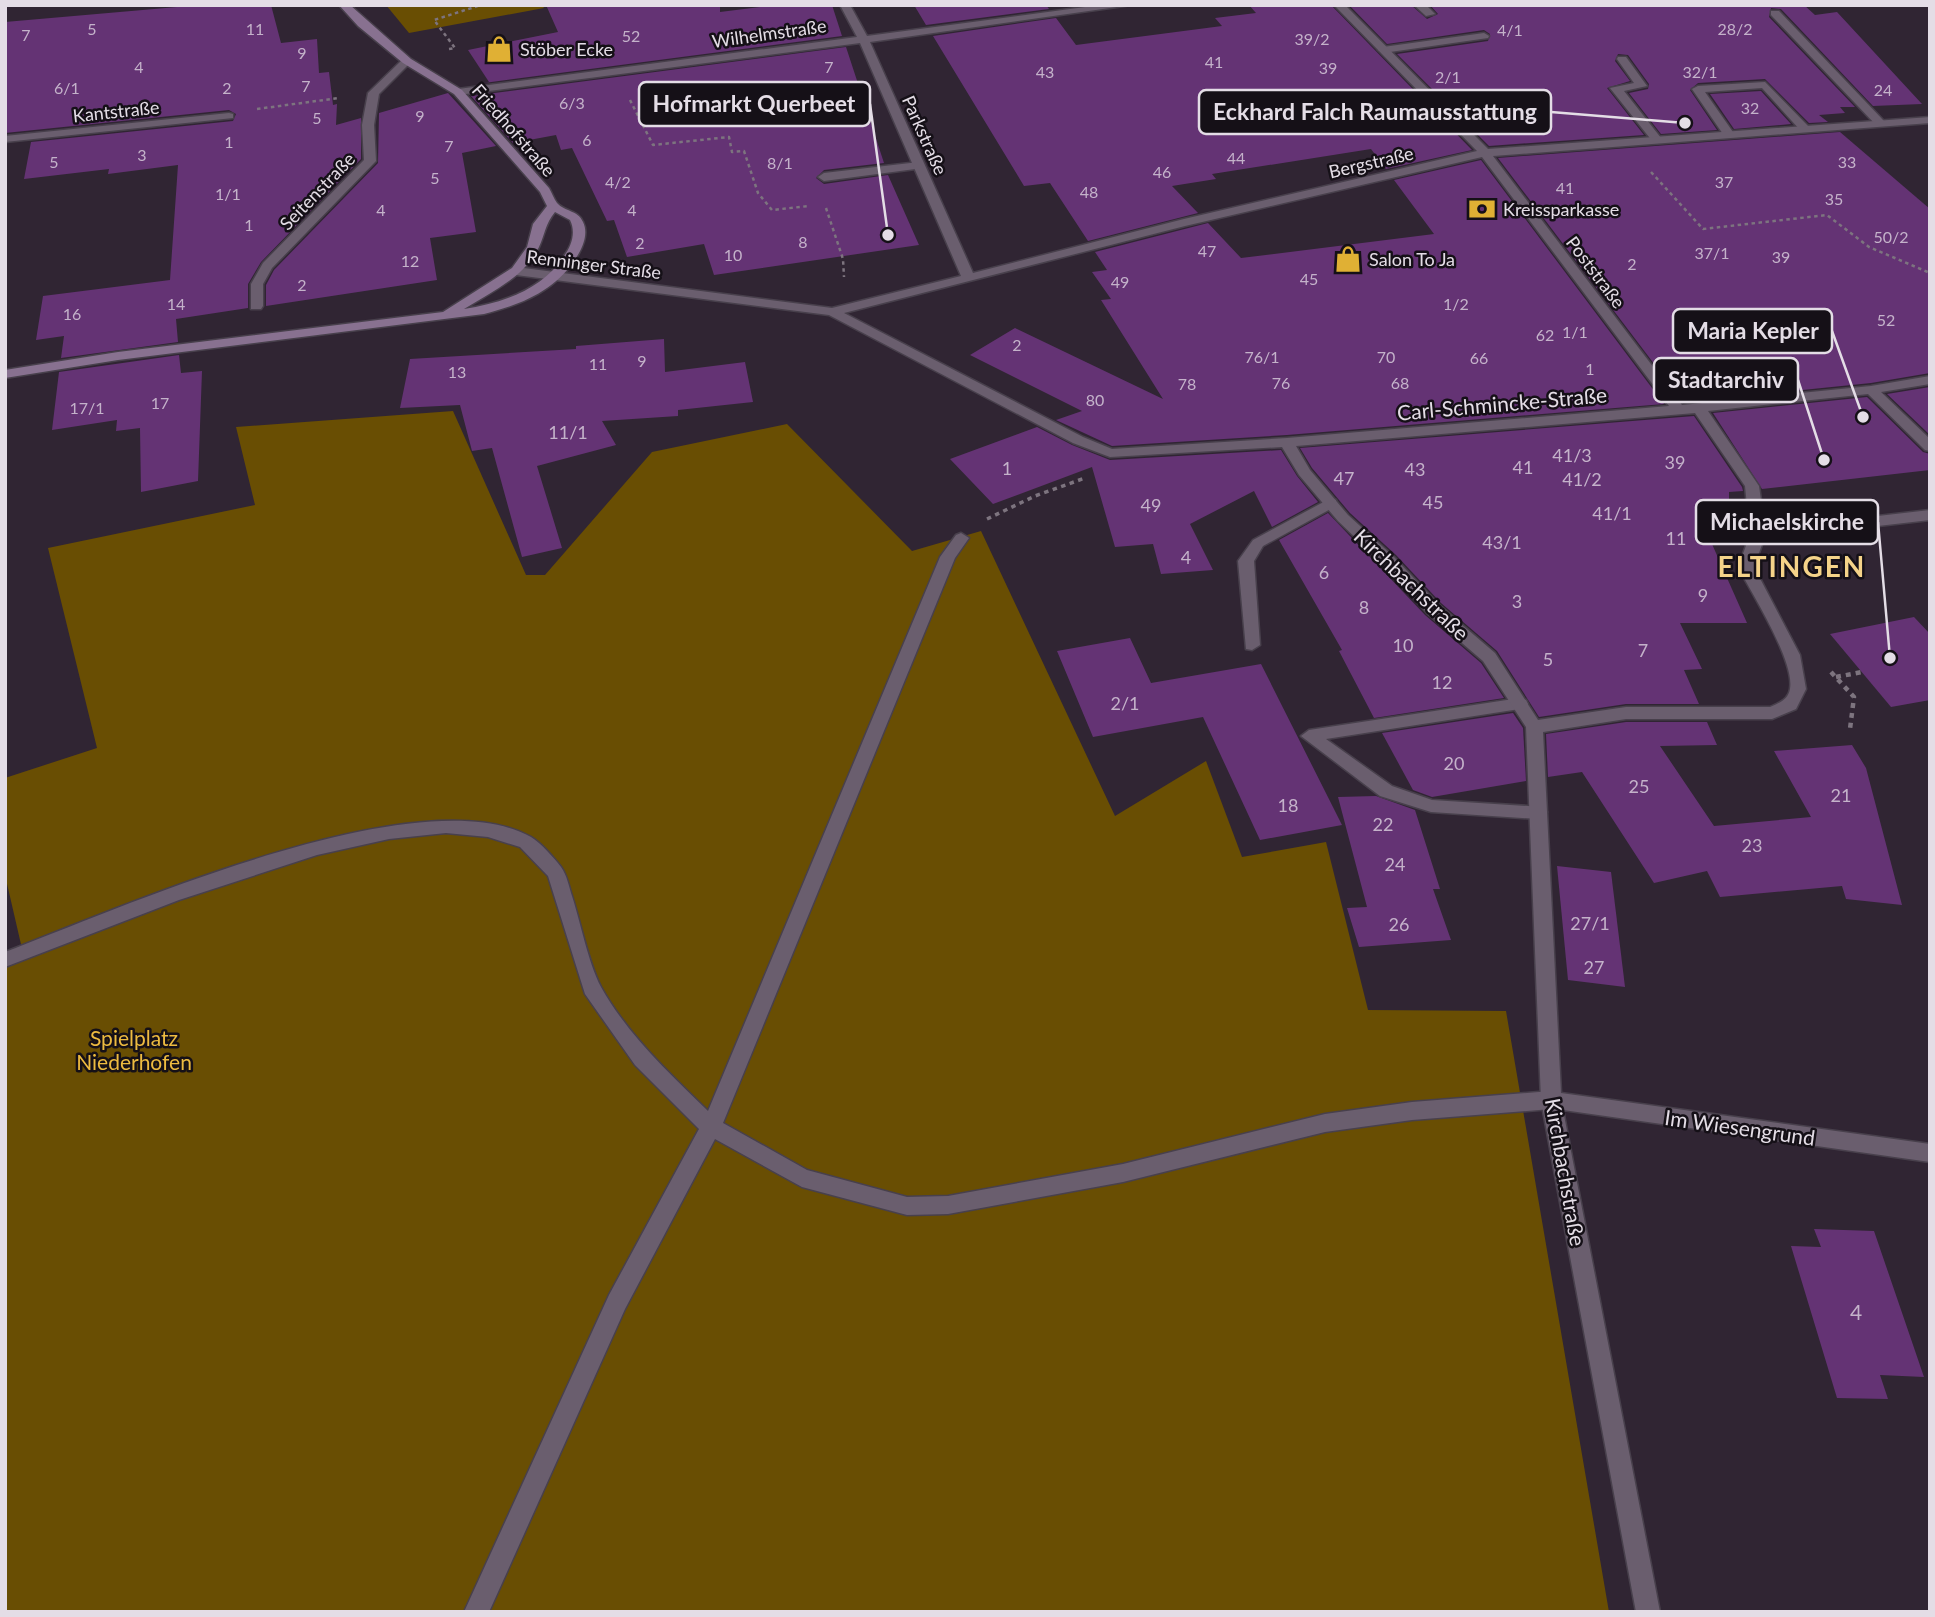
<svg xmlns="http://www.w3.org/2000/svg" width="1935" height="1617" font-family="Lato,sans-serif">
	<rect width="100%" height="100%" fill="#302533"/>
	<g fill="#694e03">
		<polygon points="386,5 542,5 544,8 409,33"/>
		<polygon points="453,411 526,575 545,575 652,452 787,424 912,551 981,531 1115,816 1206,761 1242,857 1326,842 1368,1010 1506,1011 1609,1612 5,1612 5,963 23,953 5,875 5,778 97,748 48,548 255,505 236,427"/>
	</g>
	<g fill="#643374">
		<polygon points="200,5 271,5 281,43 317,39 319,73 329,72 333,105 337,104 336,125 361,118 361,159 261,262 248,284 248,308 176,319 178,342 61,358 64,336 36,340 43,296 170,280 178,165 108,174 109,169 24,179 31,142 233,121 236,114 229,110 5,133 5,22"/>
		<polygon points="546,5 720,5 720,12 777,5 832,5 842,36 484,83 489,82 468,50 558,32"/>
		<polygon points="914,5 1046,5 1049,9 926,25"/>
		<polygon points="1249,5 1331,5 1472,150 1386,169 1371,149 1212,174 1216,179 1172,186 1198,213 1088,241 1050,183 1024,186 933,36 1056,18 1076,45 1222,26 1215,18 1256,13"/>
		<polygon points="1349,5 1411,5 1427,19 1438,14 1430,5 1804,5 1815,15 1837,12 1922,104 1873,106 1781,9 1771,8 1769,17 1855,107 1840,107 1845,113 1819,115 1828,122 1809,123 1765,79 1698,83 1690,90 1717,130 1661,134 1629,93 1648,89 1649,84 1628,55 1618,54 1615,61 1630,81 1607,88 1644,135 1489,146 1397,54 1488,41 1490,34 1484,30 1387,44"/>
		<polygon points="846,47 884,163 824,170 816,178 824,184 888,175 919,245 714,275 704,244 627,257 614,220 607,221 572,148 561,150 556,135 513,143 471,96"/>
		<polygon points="1761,91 1791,124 1734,129 1710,94"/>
		<polygon points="448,93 496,146 462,153 476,232 430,238 437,280 266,306 266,285 274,270 378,163 379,113"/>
		<polygon points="1840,132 1930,209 1930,373 1871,383 1683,402 1498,158"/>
		<polygon points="1481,160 1664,404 1287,435 1112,446 1056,420 1082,411 970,355 1015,328 1163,399 1101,300 1111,299 1092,272 1107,270 1095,252 1208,223 1241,258 1434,234 1394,180"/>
		<polygon points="664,339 665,372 745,362 753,402 678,410 678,416 602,421 616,445 537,466 562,548 522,557 492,448 472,451 460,405 400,408 410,359 576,349 576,346"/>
		<polygon points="179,355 181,373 202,371 198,481 141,492 140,428 116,431 117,420 52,430 59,372"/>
		<polygon points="1930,387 1930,435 1887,394"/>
		<polygon points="1867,397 1923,452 1930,454 1930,470 1762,489 1713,413"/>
		<polygon points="1694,416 1742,487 1743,491 1729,492 1729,542 1712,544 1747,623 1680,623 1702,669 1684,670 1699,704 1626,704 1539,717 1497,651 1441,603 1396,555 1350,513 1312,468 1300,448"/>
		<polygon points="1037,427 1072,445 1110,460 1281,450 1297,476 1318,502 1272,527 1254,491 1190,524 1213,570 1161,574 1153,544 1115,547 1092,467 993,504 950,459"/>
		<polygon points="1328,513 1425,615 1481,663 1504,698 1374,718 1339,651 1342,650 1279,540"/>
		<polygon points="1914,617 1930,634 1930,700 1891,707 1830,634"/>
		<polygon points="1130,638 1151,683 1261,664 1342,825 1260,840 1203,717 1093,737 1057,651"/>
		<polygon points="1513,713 1523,728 1526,781 1432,797 1413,790 1382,733"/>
		<polygon points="1626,722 1707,722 1717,745 1660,746 1714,826 1811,817 1774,751 1852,745 1866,768 1902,905 1846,899 1842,886 1720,897 1707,871 1654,883 1582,772 1548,777 1546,734"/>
		<polygon points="1376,796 1415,810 1440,889 1433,889 1451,940 1359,947 1347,908 1367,907 1338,797"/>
		<polygon points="1557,866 1611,872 1625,987 1568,980"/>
		<polygon points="1814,1229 1874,1231 1924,1377 1880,1375 1888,1399 1837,1398 1791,1246 1821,1247"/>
	</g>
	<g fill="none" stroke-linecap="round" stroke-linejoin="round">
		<defs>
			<g id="lane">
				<polygon points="1414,5 1426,5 1435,14 1426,16"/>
				<polygon points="1771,11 1779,11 1884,121 1884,125 1876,125 1771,15"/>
				<polygon points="1484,33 1489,36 1488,38 1383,53 1378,50 1383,47"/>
				<polygon points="1618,57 1626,57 1647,86 1624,91 1661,138 1661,142 1653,142 1610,88 1634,83 1617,59"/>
				<polygon points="403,59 412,61 379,94 374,125 376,161 272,268 263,284 263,306 261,309 251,309 251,284 263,263 364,160 362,125 368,93"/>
				<polygon points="1765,82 1809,127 1809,131 1801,131 1762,88 1705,92 1735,135 1725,137 1692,89 1698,86"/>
				<polygon points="229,113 233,114 233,118 5,142 5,136"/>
				<polygon points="919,162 923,164 923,168 824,181 818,177 824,173"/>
				<polygon points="1331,498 1336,500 1336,506 1263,546 1254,561 1260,645 1252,650 1246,649 1238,561 1253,540"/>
				<path d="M961 533 969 538 955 558 723 1123 807 1170 907 1197 948 1196 1123 1164 1325 1114 1412 1102 1551 1091 1558 1094 1561 1100 1558 1106 1551 1109 1412 1120 1325 1132 1123 1182 948 1214 907 1215 802 1187 715 1139 625 1309 489 1612H464L609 1295 699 1129 635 1065 585 994 548 876 520 847 488 837 446 833 389 839 317 855 179 900 5 967V952C120 908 420 775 531 837 541 843 554 858 561 867 567 875 569 887 572 896 581 924 588 962 601 987 627 1034 670 1074 708 1111L940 557 956 535Z"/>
				<polygon points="1520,698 1526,700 1528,704 1526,708 1326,739 1392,786 1432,800 1544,807 1547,812 1544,817 1538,819 1431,812 1380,796 1301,736 1309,730"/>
			</g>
			<path id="street" d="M840 5H850L867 36 1100 5H1131L870 42 973 273 1184 219 1477 151 1334 5H1345L1488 149 1930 117V123L1493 156 1682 405 1871 386 1930 376V384L1881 392 1930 439V451L1925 450 1868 394 1708 411 1759 486 1765 529 1930 510V520L1764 539 1754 567 1800 655 1806 689 1796 709 1772 719H1626L1543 732 1561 1093 1930 1144V1162L1563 1110 1660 1612H1636L1541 1100 1526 727 1483 661 1427 613 1384 565 1338 521 1299 475 1282 447 1110 457 1073 443 829 315 516 275 510 271 516 267 832 308 961 276 860 43 458 95 452 92 458 89 857 37ZM1482 157 1669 406 1287 438 1112 449 1083 437 844 313 1185 226ZM1695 413 1745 486 1750 535 1738 567C1752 594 1795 661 1790 689 1788 700 1779 703 1770 707H1626L1538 720 1495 653 1439 605 1394 557 1348 515 1310 470 1296 446Z"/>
			<path id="secondary" d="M339 5H350L411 59 462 90 549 188C552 193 554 199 557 203 565 212 578 210 583 222 588 232 584 244 579 253 558 290 523 304 484 314L118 360 5 378V370L118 352 443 312 512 268 527 247 533 224 547 206 540 192 454 94 403 63 358 26ZM555 212 570 220C576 232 572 245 564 256 542 290 502 303 464 309 491 292 525 277 539 247 545 234 545 224 555 212Z"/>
		</defs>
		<use href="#lane" stroke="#48404c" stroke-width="3"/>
		<use href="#street" stroke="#48404c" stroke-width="3"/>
		<use href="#secondary" stroke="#48404c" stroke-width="3"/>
		<g stroke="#7d747f" stroke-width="2.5" stroke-dasharray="3.5 3.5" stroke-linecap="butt">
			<polyline points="449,49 455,48 434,20 481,5"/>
			<polyline points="630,100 653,145 729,137 732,152 744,151 758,193 772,210 809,206"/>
			<polyline points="257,109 339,98"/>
			<polyline points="1651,172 1703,229 1827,215 1869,247 1930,273"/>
			<polyline points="826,208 843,259 844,277"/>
		</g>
		<polyline stroke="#7d747f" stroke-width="3.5" stroke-dasharray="4.5 4.5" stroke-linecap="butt" points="987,519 1035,496 1085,478"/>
		<g stroke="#7d747f" stroke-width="4.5" stroke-dasharray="5 5" stroke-linecap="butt">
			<polyline points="1831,672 1854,697 1850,729"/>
			<polyline points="1836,677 1862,672"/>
		</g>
		<use href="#lane" fill="#6a5e6e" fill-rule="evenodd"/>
		<use href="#street" fill="#6a5e6e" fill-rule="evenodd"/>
		<use href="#secondary" fill="#887190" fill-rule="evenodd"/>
	</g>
	<defs>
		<symbol id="shop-bare" viewBox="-9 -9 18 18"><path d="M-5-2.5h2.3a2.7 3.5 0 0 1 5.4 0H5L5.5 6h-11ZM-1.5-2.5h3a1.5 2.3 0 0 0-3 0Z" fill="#e0b034" stroke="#151017" stroke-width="2.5" paint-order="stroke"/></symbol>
		<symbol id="bank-bare" viewBox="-9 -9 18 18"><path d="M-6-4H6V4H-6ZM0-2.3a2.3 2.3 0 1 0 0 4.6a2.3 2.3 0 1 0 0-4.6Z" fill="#e0b034" stroke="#151017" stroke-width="2.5" paint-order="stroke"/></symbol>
	</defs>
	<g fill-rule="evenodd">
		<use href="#shop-bare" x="480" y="30" width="38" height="38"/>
		<use href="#bank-bare" x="1463" y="190" width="38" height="38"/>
		<use href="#shop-bare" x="1329" y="240" width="38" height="38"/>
	</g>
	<g text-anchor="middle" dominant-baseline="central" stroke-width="5" stroke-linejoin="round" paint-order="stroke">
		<g font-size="16" fill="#c4b2ca">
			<text x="92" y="28">5</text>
			<text x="255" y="28">11</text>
			<text x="1735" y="28">28/2</text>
			<text x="1510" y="29">4/1</text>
			<text x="26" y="34">7</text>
			<text x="631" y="35">52</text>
			<text x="1312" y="38">39/2</text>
			<text x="302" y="52">9</text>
			<text x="1214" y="61">41</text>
			<text x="139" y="66">4</text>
			<text x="829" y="66">7</text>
			<text x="1328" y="67">39</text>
			<text x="1045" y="71">43</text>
			<text x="1700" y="71">32/1</text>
			<text x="1448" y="76">2/1</text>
			<text x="306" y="85">7</text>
			<text x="67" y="87">6/1</text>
			<text x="227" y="87">2</text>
			<text x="1883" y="89">24</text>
			<text x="572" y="102">6/3</text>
			<text x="1750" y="107">32</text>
			<text x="420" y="115">9</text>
			<text x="317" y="117">5</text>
			<text x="587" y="139">6</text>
			<text x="229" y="141">1</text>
			<text x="449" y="145">7</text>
			<text x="142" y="154">3</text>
			<text x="1236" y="157">44</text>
			<text x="54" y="161">5</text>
			<text x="1847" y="161">33</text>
			<text x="780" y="162">8/1</text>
			<text x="1162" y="171">46</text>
			<text x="435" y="177">5</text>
			<text x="618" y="181">4/2</text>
			<text x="1724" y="181">37</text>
			<text x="1565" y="187">41</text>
			<text x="1089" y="191">48</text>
			<text x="228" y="193">1/1</text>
			<text x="1834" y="198">35</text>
			<text x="381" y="209">4</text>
			<text x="632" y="209">4</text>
			<text x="249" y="224">1</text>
			<text x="1891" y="236">50/2</text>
			<text x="803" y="241">8</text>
			<text x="640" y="242">2</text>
			<text x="1207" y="250">47</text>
			<text x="1712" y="252">37/1</text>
			<text x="733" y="254">10</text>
			<text x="1781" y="256">39</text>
			<text x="410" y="260">12</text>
			<text x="1632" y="263">2</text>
			<text x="1309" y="278">45</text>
			<text x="1120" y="281">49</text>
			<text x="302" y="284">2</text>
			<text x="176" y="303">14</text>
			<text x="1456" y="303">1/2</text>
			<text x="72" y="313">16</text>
			<text x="1886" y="319">52</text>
			<text x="1575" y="331">1/1</text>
			<text x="1545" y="334">62</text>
			<text x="1017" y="344">2</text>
			<text x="1262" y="356">76/1</text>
			<text x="1386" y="356">70</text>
			<text x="1479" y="357">66</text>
			<text x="642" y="360">9</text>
			<text x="598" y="363">11</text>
			<text x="1590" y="368">1</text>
			<text x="457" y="371">13</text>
			<text x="1281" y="382">76</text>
			<text x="1400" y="382">68</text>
			<text x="1187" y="383">78</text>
			<text x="1095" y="399">80</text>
			<text x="160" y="402">17</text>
			<text x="87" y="407">17/1</text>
		</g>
		<g font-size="18" fill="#e4dde6" stroke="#151017">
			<text transform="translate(769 33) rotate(-8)">Wilhelmstraße</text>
			<text transform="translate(116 111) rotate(-6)">Kantstraße</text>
			<text transform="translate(514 130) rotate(49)">Friedhofstraße</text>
			<text transform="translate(925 135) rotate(66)">Parkstraße</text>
			<text transform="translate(1371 162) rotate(-13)">Bergstraße</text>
			<text transform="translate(317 191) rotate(-46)">Seitenstraße</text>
			<text transform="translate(594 264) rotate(7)">Renninger Straße</text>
			<text transform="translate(1596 272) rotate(53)">Poststraße</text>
		</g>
		<g font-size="18" fill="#e4dde6" stroke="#151017" text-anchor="start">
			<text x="520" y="49">Stöber Ecke</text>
			<text x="1503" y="209">Kreissparkasse</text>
			<text x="1369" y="259">Salon To Ja</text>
		</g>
		<g font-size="18" fill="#c4b2ca">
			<text x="568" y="432">11/1</text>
			<text x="1572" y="455">41/3</text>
			<text x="1675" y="462">39</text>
			<text x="1523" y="467">41</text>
			<text x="1007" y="468">1</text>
			<text x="1415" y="469">43</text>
			<text x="1344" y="478">47</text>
			<text x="1582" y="479">41/2</text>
			<text x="1433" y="502">45</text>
			<text x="1151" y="505">49</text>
			<text x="1612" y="513">41/1</text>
			<text x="1676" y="538">11</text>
			<text x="1502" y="542">43/1</text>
			<text x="1186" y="557">4</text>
			<text x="1324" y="572">6</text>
			<text x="1703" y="595">9</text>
			<text x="1517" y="601">3</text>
			<text x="1364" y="607">8</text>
			<text x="1403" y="645">10</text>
			<text x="1643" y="650">7</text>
			<text x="1548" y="659">5</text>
			<text x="1442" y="682">12</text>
			<text x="1125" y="703">2/1</text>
			<text x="1454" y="763">20</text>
			<text x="1639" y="786">25</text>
			<text x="1841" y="795">21</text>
			<text x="1288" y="805">18</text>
			<text x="1383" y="824">22</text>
			<text x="1752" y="845">23</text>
			<text x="1395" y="864">24</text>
			<text x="1590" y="923">27/1</text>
			<text x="1399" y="924">26</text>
			<text x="1594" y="967">27</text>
		</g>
		<g font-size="21" fill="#e4dde6" stroke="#151017">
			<text transform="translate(1502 403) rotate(-5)">Carl-Schmincke-Straße</text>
			<text transform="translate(1412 584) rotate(44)">Kirchbachstraße</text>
			<text transform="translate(1740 1127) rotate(8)">Im Wiesengrund</text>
			<text transform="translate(1566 1172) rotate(80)">Kirchbachstraße</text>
		</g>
		<g font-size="21" fill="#edbb40" stroke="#151017">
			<text x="134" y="1037">Spielplatz<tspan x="134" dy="24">Niederhofen</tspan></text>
		</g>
		<g font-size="21" fill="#c4b2ca">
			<text x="1856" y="1311">4</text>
		</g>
		<g font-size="28" font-weight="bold" letter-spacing="2" fill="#f5d389" stroke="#151017">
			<text x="1792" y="566">ELTINGEN</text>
		</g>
	</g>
	<path fill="none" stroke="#e4dde6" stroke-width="2.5" d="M888 235L870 104M1685 123L1551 112M1863 417L1832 331M1824 460L1798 380M1890 658L1878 522"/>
	<g fill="#e4dde6" stroke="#151017" stroke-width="2.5">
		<circle cx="888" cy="235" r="7"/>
		<circle cx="1685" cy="123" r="7"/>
		<circle cx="1863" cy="417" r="7"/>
		<circle cx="1824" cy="460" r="7"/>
		<circle cx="1890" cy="658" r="7"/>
	</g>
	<g fill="#151017" stroke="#e4dde6" stroke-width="2.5">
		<rect x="639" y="82" width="231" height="44" rx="7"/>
		<rect x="1199" y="90" width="352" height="44" rx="7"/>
		<rect x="1673" y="309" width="159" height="44" rx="7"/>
		<rect x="1654" y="358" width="144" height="44" rx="7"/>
		<rect x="1696" y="500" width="182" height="44" rx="7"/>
	</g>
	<g font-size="23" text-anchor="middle" font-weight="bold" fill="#e4dde6">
		<text x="754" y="112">Hofmarkt Querbeet</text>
		<text x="1375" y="120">Eckhard Falch Raumausstattung</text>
		<text x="1753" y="339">Maria Kepler</text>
		<text x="1726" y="388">Stadtarchiv</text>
		<text x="1787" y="530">Michaelskirche</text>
	</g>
	<rect width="1935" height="1617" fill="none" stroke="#e4dde6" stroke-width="14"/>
</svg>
